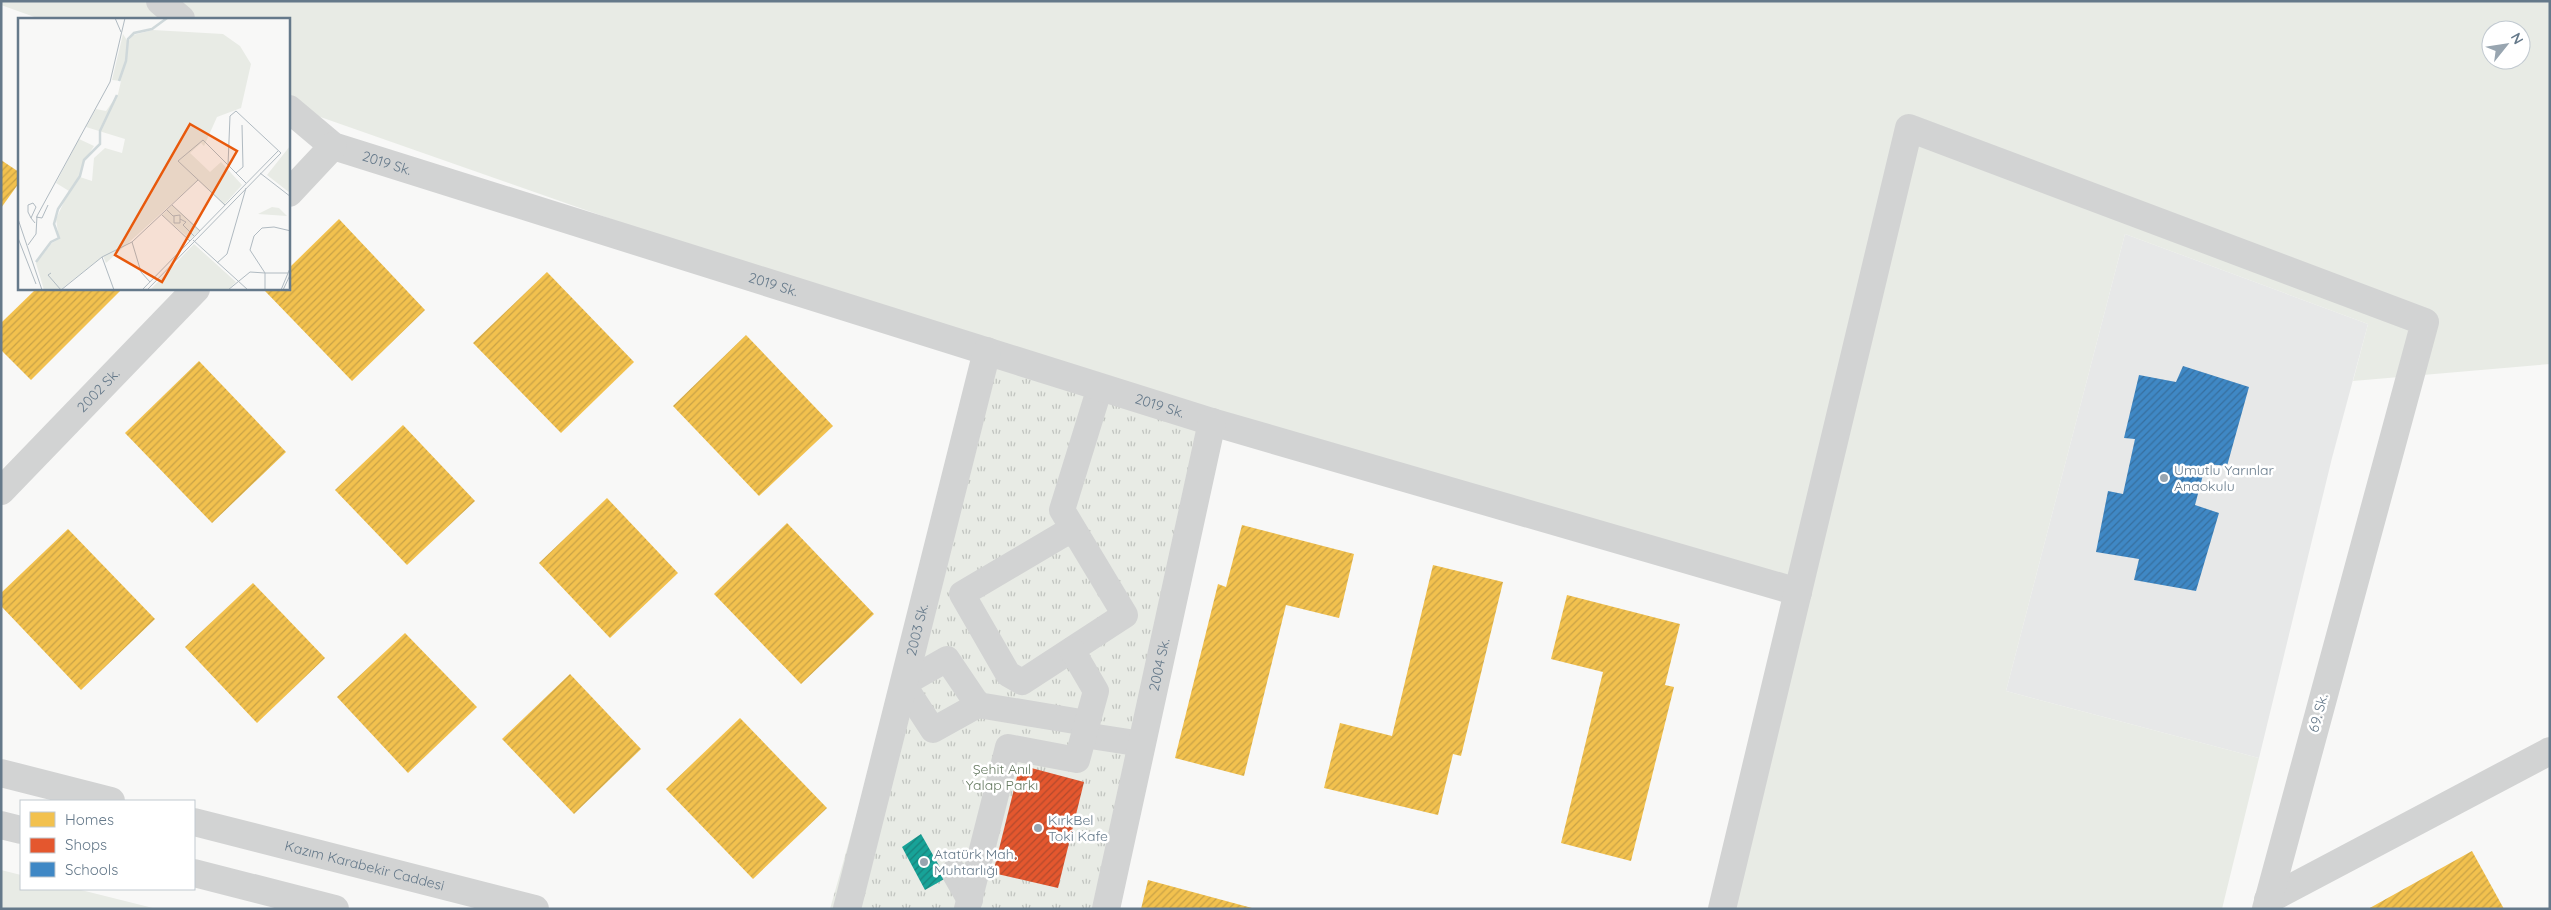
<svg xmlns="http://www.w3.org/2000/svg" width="2551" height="910" font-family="Quicksand,sans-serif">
	<defs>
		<pattern id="park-tufts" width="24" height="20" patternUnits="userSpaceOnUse" patternTransform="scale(1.25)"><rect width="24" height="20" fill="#e8ebe5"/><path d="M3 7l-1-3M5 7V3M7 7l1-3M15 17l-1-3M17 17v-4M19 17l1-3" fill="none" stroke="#c0c3bf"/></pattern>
		<pattern id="homes-hatch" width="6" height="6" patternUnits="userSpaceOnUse" patternTransform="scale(1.25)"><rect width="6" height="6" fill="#f2c14e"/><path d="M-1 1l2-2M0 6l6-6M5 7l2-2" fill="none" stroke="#c8a247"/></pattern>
		<pattern id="shops-hatch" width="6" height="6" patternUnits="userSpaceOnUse" patternTransform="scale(1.25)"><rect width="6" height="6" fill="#e4572e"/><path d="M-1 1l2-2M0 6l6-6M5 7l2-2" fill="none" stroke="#b24a2d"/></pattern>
		<pattern id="schools-hatch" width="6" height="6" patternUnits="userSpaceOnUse" patternTransform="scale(1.25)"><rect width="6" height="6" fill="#3f88c5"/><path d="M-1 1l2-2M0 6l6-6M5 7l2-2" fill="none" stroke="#376f9e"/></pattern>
		<pattern id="public-hatch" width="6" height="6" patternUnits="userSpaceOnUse" patternTransform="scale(1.25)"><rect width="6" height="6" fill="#17a398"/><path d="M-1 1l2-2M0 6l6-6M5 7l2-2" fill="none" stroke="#19837c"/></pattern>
	</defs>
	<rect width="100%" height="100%" fill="#f8f8f7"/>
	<polygon fill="#e7e8e8" points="2125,234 2368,324 2332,458 2259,758 2006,691"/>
	<g fill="#e8ebe5" fill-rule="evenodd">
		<path d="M1 1H2550V364L2353 381 2368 324 2125 234 2006 691 2259 758 2222 909H1722L1797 592 987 351 289 106V19H40L1 5ZM2491 30H2521V60H2491Z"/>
		<polygon points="1,870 21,875 21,889 77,889 157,909 1,909"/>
	</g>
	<polygon fill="url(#park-tufts)" points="987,351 1212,422 1106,909 830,909"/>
	<g fill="url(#homes-hatch)">
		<polygon points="1,160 19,172 19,183 1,208"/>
		<polygon points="339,219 425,310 352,381 265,291 289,289 289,268"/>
		<polygon points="547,272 634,362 561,433 473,343"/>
		<polygon points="36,289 122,289 31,380 1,350 1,323"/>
		<polygon points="746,335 833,426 759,496 673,406"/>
		<polygon points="199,361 286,452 212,523 125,433"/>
		<polygon points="403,425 475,501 407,565 335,490"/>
		<polygon points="607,498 678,573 610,638 539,563"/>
		<polygon points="787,523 874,614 801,684 714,594"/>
		<polygon points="1242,525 1354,554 1339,618 1286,605 1244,776 1175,758 1218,584 1226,587"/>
		<polygon points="68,529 155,619 81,690 1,606 1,593"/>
		<polygon points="1433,565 1503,582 1461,756 1453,754 1438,815 1324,788 1340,723 1392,736"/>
		<polygon points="253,583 325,658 257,723 185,647"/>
		<polygon points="1567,595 1680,624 1665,685 1674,687 1631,861 1561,843 1603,672 1551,659"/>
		<polygon points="405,633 477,707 408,773 337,697"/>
		<polygon points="570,674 641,749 574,814 502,739"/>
		<polygon points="740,718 827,808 753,879 666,789"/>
		<polygon points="2472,851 2504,909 2368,909"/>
		<polygon points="1148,880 1252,908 1252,909 1141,909"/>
	</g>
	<polygon fill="url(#shops-hatch)" points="1020,765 1084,782 1058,888 993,873"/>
	<polygon fill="url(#schools-hatch)" points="2183,366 2249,387 2227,466 2206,464 2195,505 2219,513 2196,591 2134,580 2139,559 2096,552 2108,491 2123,494 2135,439 2124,438 2139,375 2176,382"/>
	<polygon fill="url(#public-hatch)" points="921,834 946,878 925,890 902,847"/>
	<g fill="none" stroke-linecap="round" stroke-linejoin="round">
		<g stroke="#d2d3d3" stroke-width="26">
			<polyline points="1072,529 962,594 1008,674 1022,682 1125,615 1062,510 1100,387"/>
			<polyline points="978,705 933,730 903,684 947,659 978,705 1087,723"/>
			<polyline points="1084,735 1142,744"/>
			<polyline points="954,872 970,900"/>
			<polyline points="967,909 1008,747 1077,760 1096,691 1072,650"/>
		</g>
		<g stroke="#d2d3d3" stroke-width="28">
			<polyline points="160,1 181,19"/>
			<path id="s1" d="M289 109 333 146 1212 422 1798 592"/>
			<polyline points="289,193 333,146"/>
			<path id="s2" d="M1 491 196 289"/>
			<polyline points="2268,900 2550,751"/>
			<path id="s3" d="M847 909 987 351"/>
			<path id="s4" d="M1106 909 1212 422"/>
			<polyline points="1722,909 1909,128 2425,322 2266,909"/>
		</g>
		<g stroke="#d2d3d3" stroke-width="28">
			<polyline points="1,773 111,801"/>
			<path id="s5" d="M194 822 535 909"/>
			<polyline points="1,825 21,830"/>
			<polyline points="194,873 335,909"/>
		</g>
	</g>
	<g fill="#98a5b0" stroke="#fff" stroke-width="2">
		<circle cx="2164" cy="478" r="5"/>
		<circle cx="1038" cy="828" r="5"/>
		<circle cx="924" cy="862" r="5"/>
	</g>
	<g text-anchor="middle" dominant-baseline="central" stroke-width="5" stroke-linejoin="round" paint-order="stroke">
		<g font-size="14" fill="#65798a" stroke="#fff">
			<text stroke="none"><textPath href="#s1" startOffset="114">2019 Sk.</textPath></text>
			<text stroke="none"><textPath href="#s1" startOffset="519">2019 Sk.</textPath></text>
			<text stroke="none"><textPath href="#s2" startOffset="140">2002 Sk.</textPath></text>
			<text stroke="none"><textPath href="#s1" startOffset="924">2019 Sk.</textPath></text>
			<text stroke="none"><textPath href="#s3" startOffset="288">2003 Sk.</textPath></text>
			<text stroke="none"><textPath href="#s4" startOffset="250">2004 Sk.</textPath></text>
			<text transform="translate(2318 713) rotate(-75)">69. Sk.</text>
			<text stroke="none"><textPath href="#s5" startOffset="176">Kazım Karabekir Caddesi</textPath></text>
		</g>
		<g font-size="14" fill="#65798a" stroke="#fff" text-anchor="start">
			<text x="2174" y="470">Umutlu Yarınlar<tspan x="2174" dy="16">Anaokulu</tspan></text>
			<text x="1048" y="820">KırkBel<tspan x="1048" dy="16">Toki Kafe</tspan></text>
			<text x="934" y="854">Atatürk Mah.<tspan x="934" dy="16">Muhtarlığı</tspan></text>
		</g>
		<g font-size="14" fill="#667a61" stroke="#fff">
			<text x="1002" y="769">Şehit Anıl<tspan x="1002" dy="16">Yalap Parkı</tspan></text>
		</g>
	</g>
	<g transform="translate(18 18)">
		<rect width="272" height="272" fill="#f8f8f7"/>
		<path d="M135 12 205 16 222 28 233 46 223 90 199 99 186 128 183 125 172 135 192 154 203 144 224 167 206 187 180 162 88 245 85 238 42 272H26L18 245 34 225 41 221 38 201 51 173 38 165 61 121 76 128 64 147 62 159 74 163 76 140 87 130 104 135 107 121 68 109 78 91 88 93 100 76 103 63 94 62 105 16 110 24 115 17ZM272 128V175L249 157ZM176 226 218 264 210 272H132Z" fill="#e8ebe5"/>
		<path d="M154 187 182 212 172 221 144 197ZM254 189 261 190 269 198 240 196Z" fill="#e8ebe5"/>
		<path fill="none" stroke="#cfd8da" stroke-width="2.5" d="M101 63 108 43 110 21 116 15 134 11 149 0M18 244 33 224 41 220 36 206 40 191 62 158 66 142 82 126V113L99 77"/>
		<path fill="none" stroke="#b0bac1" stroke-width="1" d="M97 0 103 14M218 155 225 149 224 107M242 155 273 179M154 187 182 213M207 187 160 143 185 122 228 165M149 192 155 198 162 197V205H156V198M144 197 172 223M18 199 24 200 30 187M13 200 18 189 15 185 10 187V194L13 200 17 205M0 201 24 272M162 201 168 204 165 207 176 218M0 220 18 266M175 222 230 272M114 224 123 254 132 264M10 227 18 216 19 198 92 64 107 0M84 239 96 272M199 245 209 236 228 170M33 255 30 257 43 272M270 255H247L232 232 236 218 244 210 256 209 273 213M43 272 84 239 114 224 180 162M124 272 260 133M129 272 263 135 218 93 212 98 210 147M210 272 232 254 247 255V272M263 272 273 248M265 272 273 255"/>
		<path fill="#e8590c" fill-opacity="0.15" stroke="#e8590c" stroke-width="2.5" d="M172 106 219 133 144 264 97 237Z"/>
		<rect width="272" height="272" fill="none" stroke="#65798a" stroke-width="2.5"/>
	</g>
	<rect width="2551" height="910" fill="none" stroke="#65798a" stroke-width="5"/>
	<rect x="20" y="800" width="175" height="90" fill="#ffffff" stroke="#c1c9d0"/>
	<rect x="30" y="812" width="25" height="15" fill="#f2c14e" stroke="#c1c9d0"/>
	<text x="65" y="825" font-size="15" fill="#65798a">Homes</text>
	<rect x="30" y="838" width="25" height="15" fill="#e4572e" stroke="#c1c9d0"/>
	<text x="65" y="850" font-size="15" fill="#65798a">Shops</text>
	<rect x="30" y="862" width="25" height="15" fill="#3f88c5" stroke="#c1c9d0"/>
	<text x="65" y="875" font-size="15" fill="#65798a">Schools</text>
	<g transform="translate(2506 45) rotate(60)"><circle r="24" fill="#ffffff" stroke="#c1c9d0"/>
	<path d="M0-4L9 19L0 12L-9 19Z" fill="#98a5b0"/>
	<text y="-8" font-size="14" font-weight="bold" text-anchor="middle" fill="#65798a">N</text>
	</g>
</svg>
